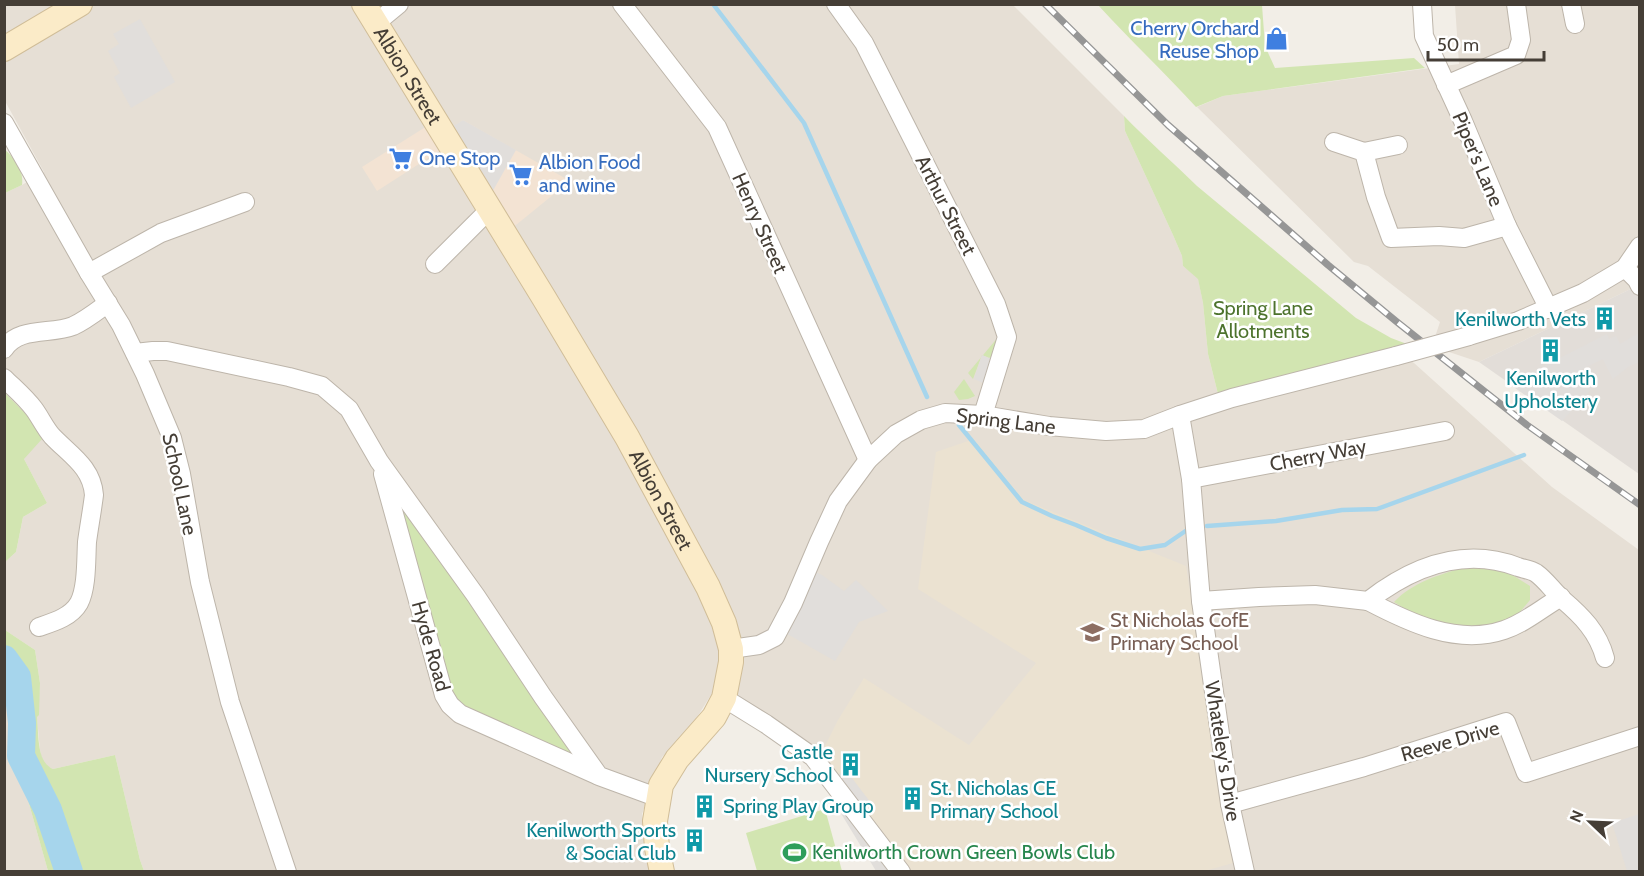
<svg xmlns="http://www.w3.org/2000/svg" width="1644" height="876" font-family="Cabin,sans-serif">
	<rect width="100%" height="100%" fill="#f2eee7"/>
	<g fill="#e6dfd5">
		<polygon points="5,5 1013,5 1124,116 1125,131 1173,235 1182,256 1183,266 1198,278 1203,303 1208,354 1218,394 1390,348 1414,363 1552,487 1639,550 1639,871 881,871 820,754 719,682 684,738 662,757 642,814 645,842 654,871 144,871 140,860 115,755 53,769 46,766 42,760 40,750 37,717 40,683 35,650 5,630 5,562 16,552 23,517 47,503 24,459 28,416 5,393 5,193 22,185 44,172 5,101"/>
		<polygon points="1455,5 1639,5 1639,285 1479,362 1449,352 1436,334 1440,322 1368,266 1354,262 1197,107 1223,96 1459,64"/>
		<polygon points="4,670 8,675 11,692 13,747 48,871 5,871"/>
	</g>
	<polygon fill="#f3e3d3" points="463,120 570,181 505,234 450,144 377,191 362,167 435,121 444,133"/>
	<polygon fill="#e2ddd8" points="1639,285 1639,474 1479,362"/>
	<polygon fill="#ebe2d1" points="974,439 1024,500 1186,566 1223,804 1233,863 1201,872 909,871 822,752 838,720 864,678 969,745 1036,663 918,589 936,452"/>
	<g fill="#d2e5b1">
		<path d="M1098 5H1262L1265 46 1275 68 1414 58 1425 68 1223 96 1196 107C1164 72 1130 40 1098 5Z"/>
		<path d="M1124 116C1148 141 1173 162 1197 186L1356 318 1391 338 1407 344 1282 376 1218 394 1208 354 1203 303 1198 279 1183 266 1182 256 1173 235 1125 131Z"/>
		<path d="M4 149C15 158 24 171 22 185L5 193Z"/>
		<polygon points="999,336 994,355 989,358 982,355 973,379 968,373"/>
		<polygon points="964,379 975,396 968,399 959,400 954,392"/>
		<polygon points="5,393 28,416 42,439 24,459 47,503 23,517 16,552 5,562"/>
		<polygon points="397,493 580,761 465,709 452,694 440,644 425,601"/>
		<path d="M1465 567 1506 571 1530 586V600L1515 618 1475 629 1433 621 1412 613 1394 602C1413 582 1439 575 1465 567Z"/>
		<path d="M5 630 35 650 40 683 39 715 37 717C39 733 36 762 53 769L115 755 140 860 144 871H48L13 747 11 692 8 675 5 670Z"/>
		<polygon points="825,809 842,871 757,871 746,833"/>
	</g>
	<g fill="#e1dedb">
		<polygon points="140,19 175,82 131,108 114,77 120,73 108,51 119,44 113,34"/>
		<polygon points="463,120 516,150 486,203 443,133"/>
		<polygon points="1639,333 1639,362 1628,367 1613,379 1603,359 1582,369 1592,388 1562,421 1508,383 1538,369 1607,334 1609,339 1616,336 1620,344"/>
		<polygon points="982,355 999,362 992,387 974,379"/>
		<polygon points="812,570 822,575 844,591 856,580 888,611 859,622 835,661 782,631"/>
		<polygon points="845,769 871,803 860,809 906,871 876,871 834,802 827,784"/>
		<polygon points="1639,814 1639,871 1627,871 1612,823"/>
	</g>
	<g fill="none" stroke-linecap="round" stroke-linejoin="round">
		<g stroke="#a6d5ec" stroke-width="4.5">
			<polyline points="713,4 804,123 927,397"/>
			<polyline points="959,425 1022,502 1052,516 1076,525 1106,538 1140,549 1165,545 1187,530"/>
			<polyline points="1207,526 1276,521 1342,510 1377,509 1524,455"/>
		</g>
		<polyline stroke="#a6d5ec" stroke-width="28" points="4,659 17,677 22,723 21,756 48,810 69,872"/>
		<defs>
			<g id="street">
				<polyline points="622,4 717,127 868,460"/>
				<polyline points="836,4 864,43 996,304 1007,337 983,415"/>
				<polyline points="1422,4 1424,36 1463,121 1507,226 1549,309"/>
				<polyline points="1571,4 1575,24"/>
				<polyline points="376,23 399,4"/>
				<polyline points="1446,85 1516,55 1521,40 1516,4"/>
				<polyline points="4,123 89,273 121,325 145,374 172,438 181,474 200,582 230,702 287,872"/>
				<polyline points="1334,142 1364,152 1376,197 1391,238 1439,236 1464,238 1507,226"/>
				<polyline points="1364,152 1398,145"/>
				<polyline points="435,264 490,209"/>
				<polyline points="1625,268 1637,280 1640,286"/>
				<polyline points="89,273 161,233 245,202"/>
				<polyline points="1469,336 1518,321 1583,293 1625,268 1640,246"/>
				<path d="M4 349C19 326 51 335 73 326 86 320 97 311 108 303"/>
				<polyline points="135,353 153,351 167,351 289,377 322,386 349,409 379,461 476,596 543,697 599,776 659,798"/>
				<path d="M4 378C14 388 25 397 34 409 40 417 45 428 52 436 70 455 92 467 94 495 92 511 89 527 87 542 86 560 87 588 79 603 71 617 54 622 39 627"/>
				<polyline points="1180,415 1191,479 1201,601 1230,804 1245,872"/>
				<polyline points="383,474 444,695 450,705 460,714 597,775"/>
				<polyline points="1191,479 1445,431"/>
				<path d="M1201 601 1259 597 1315 595 1368 601C1412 567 1463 546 1518 567 1524 569 1531 570 1536 573 1546 580 1553 591 1562 599 1582 616 1598 632 1605 658"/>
				<path d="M1368 601C1408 622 1457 646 1504 630 1525 623 1542 608 1561 597"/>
				<polyline points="731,649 759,645 775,637 793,603 819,542 838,501 868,460 896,434 921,420 945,413 983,415 1049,426 1106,431 1144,429 1180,415 1232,398 1396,356"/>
				<polyline points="724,698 766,724 813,757 901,872"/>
				<polyline points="1230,804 1364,767 1506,722 1526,773 1640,736"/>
			</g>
			<g id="secondary">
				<path id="s1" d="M364 4 544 298 627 437 708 587 724 623 731 649V662L724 698 714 717 677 759 661 785 655 821 657 848 662 872"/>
				<polyline points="4,49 80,4"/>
			</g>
		</defs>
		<use href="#street" stroke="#bdb5aa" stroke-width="20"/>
		<use href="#secondary" stroke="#d0bd98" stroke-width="26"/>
		<use href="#street" stroke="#fff" stroke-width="18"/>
		<use href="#secondary" stroke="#fbebc8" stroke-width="24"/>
		<defs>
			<polyline id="rail" points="1045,4 1168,125 1328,265 1397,322 1527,425 1640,505"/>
		</defs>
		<use href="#rail" stroke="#969696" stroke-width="7"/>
		<use href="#rail" stroke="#fff" stroke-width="4.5" stroke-dasharray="14" stroke-linecap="butt"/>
		<defs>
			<polyline id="street-bridge" points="1396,356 1469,336"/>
		</defs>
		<use href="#street-bridge" stroke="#bdb5aa" stroke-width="20" stroke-linecap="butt"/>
		<use href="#street-bridge" stroke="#fff" stroke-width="18"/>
	</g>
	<defs>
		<symbol id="shop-bare" viewBox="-9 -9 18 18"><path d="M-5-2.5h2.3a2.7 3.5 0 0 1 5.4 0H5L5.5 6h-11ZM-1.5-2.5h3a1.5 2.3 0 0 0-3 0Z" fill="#3f7fe0" stroke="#fff" stroke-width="2.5" paint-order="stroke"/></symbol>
		<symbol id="supermarket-bare" viewBox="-9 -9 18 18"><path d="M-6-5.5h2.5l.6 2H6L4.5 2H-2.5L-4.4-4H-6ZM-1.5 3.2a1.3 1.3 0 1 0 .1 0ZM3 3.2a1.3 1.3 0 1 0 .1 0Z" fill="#3f7fe0" stroke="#fff" stroke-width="2.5" paint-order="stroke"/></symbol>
		<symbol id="building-bare" viewBox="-9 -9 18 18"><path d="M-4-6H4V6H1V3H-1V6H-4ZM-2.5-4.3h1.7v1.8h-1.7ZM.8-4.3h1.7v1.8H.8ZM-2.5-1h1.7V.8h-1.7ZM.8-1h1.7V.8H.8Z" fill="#0f9aa8" stroke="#fff" stroke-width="2.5" paint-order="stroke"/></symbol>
		<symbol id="school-bare" viewBox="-9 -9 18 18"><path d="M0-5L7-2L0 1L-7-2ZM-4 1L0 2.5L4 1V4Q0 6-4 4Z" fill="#8d6e63" stroke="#fff" stroke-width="2.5" paint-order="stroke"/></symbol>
		<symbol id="stadium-bare" viewBox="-9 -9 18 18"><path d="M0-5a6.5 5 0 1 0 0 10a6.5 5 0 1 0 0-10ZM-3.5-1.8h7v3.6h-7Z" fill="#2e9e5b" stroke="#fff" stroke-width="2.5" paint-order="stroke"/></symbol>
	</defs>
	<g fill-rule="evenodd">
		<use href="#shop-bare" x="1260" y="22" width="33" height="33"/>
		<use href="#supermarket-bare" x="384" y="142" width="33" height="33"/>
		<use href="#supermarket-bare" x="504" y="158" width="33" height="33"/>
		<use href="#building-bare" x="1588" y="302" width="33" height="33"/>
		<use href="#building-bare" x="1534" y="334" width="33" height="33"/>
		<use href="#school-bare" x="1076" y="616" width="33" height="33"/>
		<use href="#building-bare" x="834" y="748" width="33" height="33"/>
		<use href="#building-bare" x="896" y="782" width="33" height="33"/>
		<use href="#building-bare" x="688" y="790" width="33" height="33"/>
		<use href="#building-bare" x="678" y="824" width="33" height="33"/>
		<use href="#stadium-bare" x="778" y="836" width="33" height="33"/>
	</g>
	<g text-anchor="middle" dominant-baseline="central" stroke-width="5" stroke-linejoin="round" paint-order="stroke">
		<g font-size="20" fill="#366cbe" stroke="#fff" text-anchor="start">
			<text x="1259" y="28" text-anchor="end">Cherry Orchard<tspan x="1259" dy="23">Reuse Shop</tspan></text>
			<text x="419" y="158">One Stop</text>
			<text x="539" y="162">Albion Food<tspan x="539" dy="23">and wine</tspan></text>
		</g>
		<g font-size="20" fill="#453e36" stroke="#fff">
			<text stroke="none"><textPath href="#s1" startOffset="84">Albion Street</textPath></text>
			<text transform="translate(1478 159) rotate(67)">Piper's Lane</text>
			<text transform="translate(946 205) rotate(63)">Arthur Street</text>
			<text transform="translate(760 223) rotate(66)">Henry Street</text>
			<text transform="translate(1006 421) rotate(7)">Spring Lane</text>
			<text transform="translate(1318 455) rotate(-11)">Cherry Way</text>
			<text transform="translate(180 484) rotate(78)">School Lane</text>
			<text stroke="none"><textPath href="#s1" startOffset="578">Albion Street</textPath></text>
			<text transform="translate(431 646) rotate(74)">Hyde Road</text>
			<text transform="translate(1450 741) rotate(-16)">Reeve Drive</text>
			<text transform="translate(1223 751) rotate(81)">Whateley's Drive</text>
		</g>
		<g font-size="20" fill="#4d732d" stroke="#fff">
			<text x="1263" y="308">Spring Lane<tspan x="1263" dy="23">Allotments</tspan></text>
		</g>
		<g font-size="20" fill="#0d838f" stroke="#fff" text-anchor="end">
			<text x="1586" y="319">Kenilworth Vets</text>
			<text x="1551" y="378" text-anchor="middle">Kenilworth<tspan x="1551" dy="23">Upholstery</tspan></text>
			<text x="833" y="752">Castle<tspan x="833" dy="23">Nursery School</tspan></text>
			<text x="930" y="788" text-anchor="start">St. Nicholas CE<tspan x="930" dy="23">Primary School</tspan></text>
			<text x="723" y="806" text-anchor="start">Spring Play Group</text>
			<text x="676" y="830">Kenilworth Sports<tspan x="676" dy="23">&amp; Social Club</tspan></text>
		</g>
		<g font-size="20" fill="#785e54" stroke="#fff" text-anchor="start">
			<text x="1110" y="620">St Nicholas CofE<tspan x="1110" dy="23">Primary School</tspan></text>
		</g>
		<g font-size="20" fill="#27864d" stroke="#fff" text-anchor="start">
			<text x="812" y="852">Kenilworth Crown Green Bowls Club</text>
		</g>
	</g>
	<rect width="1644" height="876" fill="none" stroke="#453e36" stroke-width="12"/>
	<g transform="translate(1590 822) rotate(293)" stroke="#ffffff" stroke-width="4.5" paint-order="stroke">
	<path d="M0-4.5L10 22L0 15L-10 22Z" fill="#453e36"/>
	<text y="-9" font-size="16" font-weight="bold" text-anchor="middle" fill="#453e36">N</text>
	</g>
	<path d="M1428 51v9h116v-9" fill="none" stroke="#453e36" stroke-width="3"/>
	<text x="1437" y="51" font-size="18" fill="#453e36" stroke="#ffffff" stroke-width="4.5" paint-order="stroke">50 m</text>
</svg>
